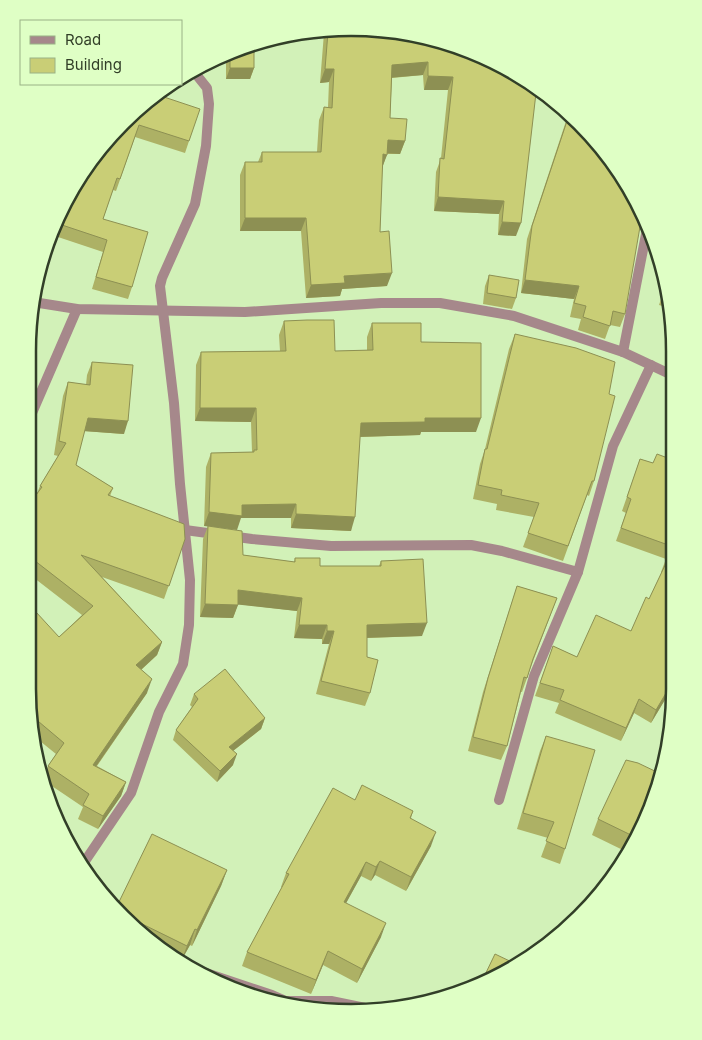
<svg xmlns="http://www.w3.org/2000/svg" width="702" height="1040" font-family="Inter,sans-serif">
	<rect width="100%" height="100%" fill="#d2f1b8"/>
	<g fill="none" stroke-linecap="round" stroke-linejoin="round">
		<g stroke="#a6888b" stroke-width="10">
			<polyline points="33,302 77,309 245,312 381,303 440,303 514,316 623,352 674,376"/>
			<polyline points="623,352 648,224"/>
			<polyline points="32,413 77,309"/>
			<polyline points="185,530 252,539 331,546 471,545 502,551 578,572"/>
			<polyline points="499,800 534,676 578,572 613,446 651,365"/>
			<polyline points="59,822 76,851 82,869"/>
			<polyline points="81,867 131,793 159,712 183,664 189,625 190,580 180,484 174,403 160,286 162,278 195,204 206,146 209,104 207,88 195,73"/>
			<polyline points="197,970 272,995 288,1002"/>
			<polyline points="287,1001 331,1001 370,1009"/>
		</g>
	</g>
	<g fill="#adb165">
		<polygon points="351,28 475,52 516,236 498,235 499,214 434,211 436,172 441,158 448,90 424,90 423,75 392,78 390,118 405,141 400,154 387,154 382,168 380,232 387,286 342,289 340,296 306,298 301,231 240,231 240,175 245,162 258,162 262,152 317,152 319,120 324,107 328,107 329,82 320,83 324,33"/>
		<polygon points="254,47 254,68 250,79 226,79 226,53"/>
		<polygon points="161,96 189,141 185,153 135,137 116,191 113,190 103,219 132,287 128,299 92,289 103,252 52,235 61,208"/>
		<polygon points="568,115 580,122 625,314 620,327 610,325 605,339 578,330 581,319 570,317 574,299 521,293 527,239"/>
		<polygon points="489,275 516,298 512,309 483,304 485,286"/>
		<polygon points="663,293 666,307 659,305"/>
		<polygon points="284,321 335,351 367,350 367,337 372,323 421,342 476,432 421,432 420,435 360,437 351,531 291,528 291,518 241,518 204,526 206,467 211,453 252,452 251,422 195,421 196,365 201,352 280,351 279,335"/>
		<polygon points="515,334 609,394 594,481 589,496 587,495 563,561 523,547 534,517 496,510 497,504 473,499 480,464 485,449 509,349"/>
		<polygon points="92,362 124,434 84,431 76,465 113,488 110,496 185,539 164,599 102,577 162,642 157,655 141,670 147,693 97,766 126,782 121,796 98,829 78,819 83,807 43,780 48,766 56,754 35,737 28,689 59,637 82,615 29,574 30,503 36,496 40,486 58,456 54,455 63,396 68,382 86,385 87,375"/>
		<polygon points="640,459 653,463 673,460 669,693 651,723 634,713 621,741 555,713 559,703 535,696 553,646 577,657 631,631 649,599 662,572 661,572 666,559 616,541 626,513 622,511"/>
		<polygon points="208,526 243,555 294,562 295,558 320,566 379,566 381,561 422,636 367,638 367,657 370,693 365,706 316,694 329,644 322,644 322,639 294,638 297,611 238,604 233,618 200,617 203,539"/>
		<polygon points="517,586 557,598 532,664 522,692 521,692 507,746 501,760 468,751 483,692"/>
		<polygon points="194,694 265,718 261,729 233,751 233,765 217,782 173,740 176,730 192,707 190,705"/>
		<polygon points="546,736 565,849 560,864 541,857 548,838 517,829 540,751"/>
		<polygon points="661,774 627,852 592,835 598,819"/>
		<polygon points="355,800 413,811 411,818 431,846 406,891 375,875 371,881 361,876 346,903 381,937 357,983 323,965 311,994 242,966 247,952 282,887 281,887 286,873"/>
		<polygon points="227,870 221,886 192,946 190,945 181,961 154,945 117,906"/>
	</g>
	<g fill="#8d9053">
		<polygon points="428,62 423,75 387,78 392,65"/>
		<polygon points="230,68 254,68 250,79 226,79"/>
		<polygon points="325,69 334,69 329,82 320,83"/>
		<polygon points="428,76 453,77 448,90 424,90"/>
		<polygon points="388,140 405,141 400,154 384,153"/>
		<polygon points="383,154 387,155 382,168"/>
		<polygon points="438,197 504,201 499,214 434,211"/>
		<polygon points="245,218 306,218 301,231 240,231"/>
		<polygon points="502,222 521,223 516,236 498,235"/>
		<polygon points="392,273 387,286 342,289 340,296 306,298 311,285 344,276"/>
		<polygon points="525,280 579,286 574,299 521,293"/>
		<polygon points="200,408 256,408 251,422 195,421"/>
		<polygon points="88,418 128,421 124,434 83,431"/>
		<polygon points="425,418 481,418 476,432 421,432 420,435 356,437 361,423"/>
		<polygon points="296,504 291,518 241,518 237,530 204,526 209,512 242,505"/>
		<polygon points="296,514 355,517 351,531 291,528"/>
		<polygon points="238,590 302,598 297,611 233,604"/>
		<polygon points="205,604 238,605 233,618 200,617"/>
		<polygon points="427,623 422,636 362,638 367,625"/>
		<polygon points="299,625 327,625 322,639 294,638"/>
		<polygon points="327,631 334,631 329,644 322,644"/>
		<polygon points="162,642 157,655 131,679 136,665"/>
		<polygon points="152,679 147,693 88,778 93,765"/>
		<polygon points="669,688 669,693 651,723 656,710"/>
		<polygon points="639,699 634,713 621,741 626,728"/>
		<polygon points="265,718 261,729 225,757 229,747"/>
		<polygon points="237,754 233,765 217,782 220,771"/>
		<polygon points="126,782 121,796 98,829 103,816"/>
		<polygon points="655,791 650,804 628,850 633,836"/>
		<polygon points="436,832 431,846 406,891 411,877"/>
		<polygon points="380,861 375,875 371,881 376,867"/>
		<polygon points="366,862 361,876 339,916 344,902"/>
		<polygon points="227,870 221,886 192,946 197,930"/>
		<polygon points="386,923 381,937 357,983 362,969"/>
		<polygon points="195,929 190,945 181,961 187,946"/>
		<polygon points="328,951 323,965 311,994 316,980"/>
	</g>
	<g fill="#c9ce76" stroke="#8d9053">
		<polygon points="351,28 475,52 536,93 521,223 502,222 504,201 438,197 440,158 444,159 453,77 428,76 428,62 392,65 390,118 407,119 405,141 388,140 387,155 383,154 380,232 389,231 392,273 344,276 345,283 311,285 306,218 245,218 245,162 262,162 262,152 321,152 324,107 332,108 334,69 325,69 328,32"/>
		<polygon points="254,47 254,68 230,68 230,52"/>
		<polygon points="161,96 200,109 189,141 139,125 120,179 117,178 103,219 148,232 132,287 96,277 107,240 56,223 61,208 122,122"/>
		<polygon points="569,115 580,122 642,215 625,314 613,311 610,326 583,317 586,306 574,303 579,286 525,280 532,226"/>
		<polygon points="489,275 519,280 516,298 487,293"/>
		<polygon points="307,320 334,320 335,351 373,350 372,323 421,323 421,342 481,343 481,418 425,418 425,422 361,423 355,517 296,514 296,504 242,505 242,516 209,512 211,453 254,452 254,450 257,450 256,408 200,408 201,352 286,351 284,321"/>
		<polygon points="515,334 576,348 615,362 609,394 615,396 594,481 592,481 568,546 528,533 539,503 501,495 502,490 478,485 485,449 487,449"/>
		<polygon points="92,362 133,365 128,421 88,418 76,465 113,488 108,495 184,524 185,539 169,586 81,555 162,642 136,665 152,679 93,765 126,782 103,816 83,805 89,794 48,766 64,743 32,716 28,689 29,619 36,612 59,637 93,606 30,557 30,503 42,487 40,486 66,443 59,441 68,382 90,385"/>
		<polygon points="657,454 673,460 669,688 656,710 639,699 626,728 560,700 564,690 540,683 553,646 577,657 596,615 631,631 646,597 649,599 668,559 666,558 671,546 621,528 631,499 627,497 640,459 653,463"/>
		<polygon points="208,526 242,531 243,555 295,562 295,558 320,558 320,566 381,566 381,561 423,559 427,623 367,625 367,657 378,660 370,693 321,681 334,631 327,631 327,625 299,625 302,598 238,590 238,605 205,604"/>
		<polygon points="517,586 557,598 533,659 527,678 524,677 507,746 473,737 488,678"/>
		<polygon points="225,669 265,718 229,747 237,754 220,771 176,730 198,699 194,694"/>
		<polygon points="546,736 595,750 565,849 546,841 554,822 523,813"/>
		<polygon points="626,760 638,763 661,774 655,791 633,836 598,819"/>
		<polygon points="362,785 413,811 410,818 436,832 411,877 380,861 376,867 366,862 344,902 386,923 362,969 328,951 316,980 247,952 289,874 286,873 333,788 355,800"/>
		<polygon points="152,834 227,870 197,930 195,929 187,946 126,916 117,906"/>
		<polygon points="495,954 518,965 512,969 482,981"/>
	</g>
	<path d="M0 0H702V1040H0ZM351 36H351A315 315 0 0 1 666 351V689A315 315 0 0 1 351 1004H351A315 315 0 0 1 36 689V351A315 315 0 0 1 351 36Z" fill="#dfffc5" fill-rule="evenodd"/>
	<path fill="none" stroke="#323f28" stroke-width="2.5" d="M351 36H351A315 315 0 0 1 666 351V689A315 315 0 0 1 351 1004H351A315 315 0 0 1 36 689V351A315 315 0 0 1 351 36Z"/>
	<rect x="20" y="20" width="162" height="65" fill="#dfffc5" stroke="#9ab286"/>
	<rect x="30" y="36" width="25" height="8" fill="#a6888b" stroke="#9ab286"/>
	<text x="65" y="45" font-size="15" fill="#323f28">Road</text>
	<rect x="30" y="58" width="25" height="15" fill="#c9ce76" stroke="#9ab286"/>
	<text x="65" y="70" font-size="15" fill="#323f28">Building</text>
</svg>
